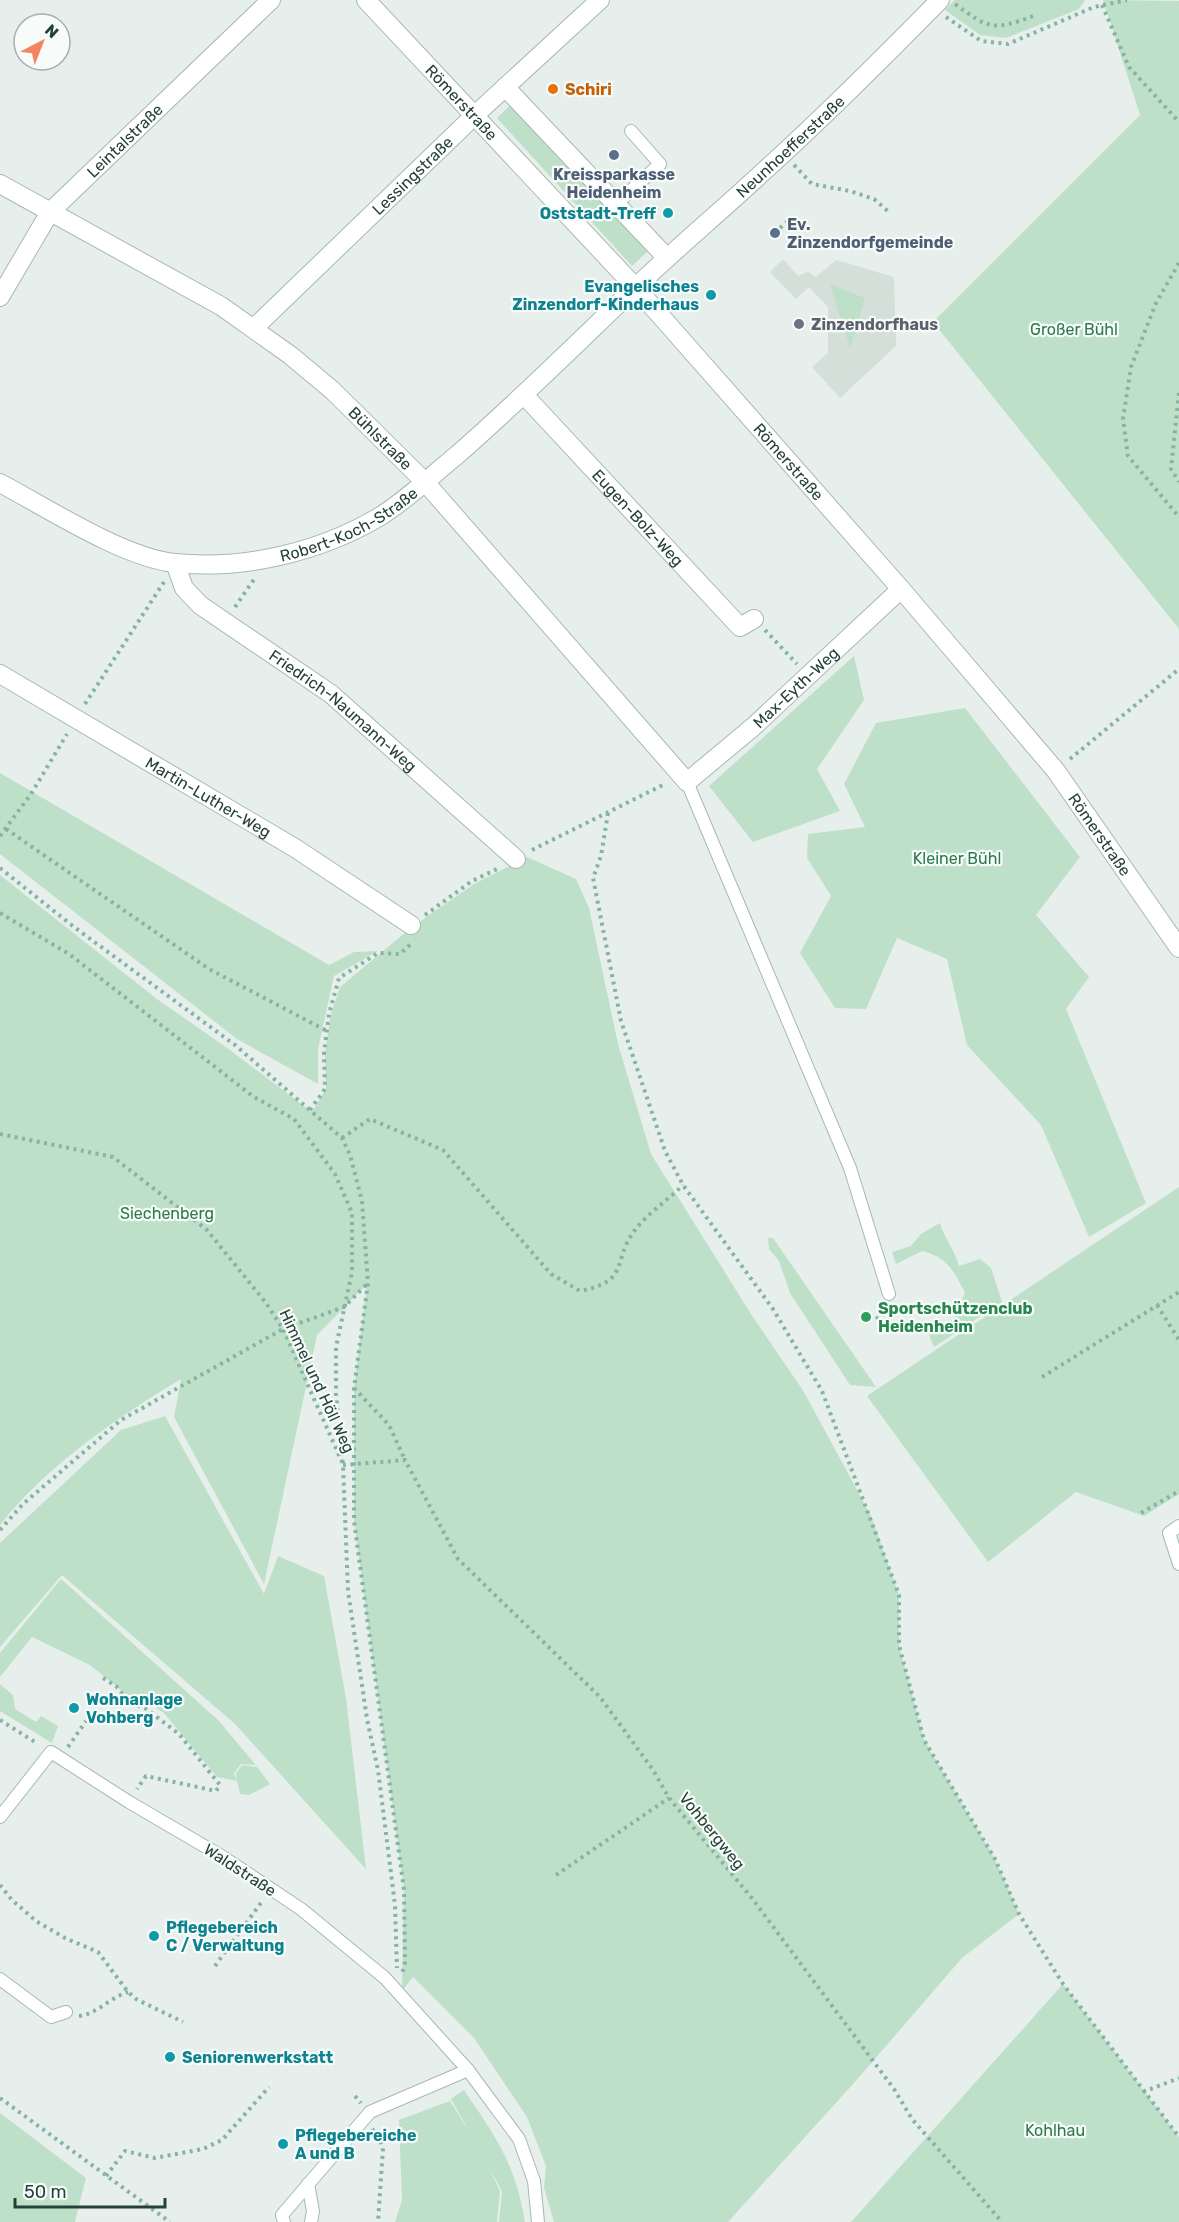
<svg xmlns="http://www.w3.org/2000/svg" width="1179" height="2222" font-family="Rubik,sans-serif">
	<rect width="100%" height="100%" fill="#e6efeb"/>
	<polygon fill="#d4dfda" points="783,259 798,276 808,272 816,277 836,260 894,277 896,346 840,398 812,367 828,353 828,307 809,287 796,299 770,272"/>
	<g fill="#bfe0c8">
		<polygon points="955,0 1085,0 1079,9 1006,38 980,35 945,10"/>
		<polygon points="1103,0 1179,1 1179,629 933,322 1140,115"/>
		<polygon points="515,101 650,249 632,266 497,118"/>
		<polygon points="830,284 865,298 850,348"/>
		<polygon points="854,656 864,700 817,769 840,811 753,842 709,786"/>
		<polygon points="965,708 1080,857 1036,915 1089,977 1066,1009 1146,1203 1089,1237 1041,1125 967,1045 947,959 897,938 866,1009 835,1008 800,953 831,896 807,858 808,834 865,827 844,784 876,723"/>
		<polygon points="0,773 329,965 354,952 378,951 334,976 318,1049 318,1084 237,1039 0,854"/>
		<path d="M527 857 576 879 589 908 618 1044 651 1154 751 1314 804 1392 871 1516 899 1595V1645L924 1740 995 1859 1019 1914 962 1958 854 2083 728 2222H554L544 2188 546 2166 527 2117 474 2038 413 1977 402 1991 404 1890 354 1521V1388L367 1284 317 1335 264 1584 174 1417 181 1379C118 1417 45 1467 0 1525V875L157 999 230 1050 312 1112 326 1089 325 1053 331 1014 340 987 412 927 474 884Z"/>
		<polygon points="1179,1187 1179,1494 1144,1516 1076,1492 988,1562 867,1396"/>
		<path d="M940 1223C945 1240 955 1250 959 1266L980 1259 991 1268 1002 1302 934 1347 929 1335 954 1319 965 1293C954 1271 947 1257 922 1251L896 1264 892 1252 911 1246 921 1234Z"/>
		<polygon points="768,1238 773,1238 876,1387 850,1385 790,1293 779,1261 769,1249"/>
		<polygon points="165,1416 264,1594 278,1556 324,1576 346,1698 366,1869 235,1724 62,1575 0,1647 0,1543 121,1430"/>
		<polygon points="61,1579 218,1720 256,1765 241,1764 234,1773 236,1780 236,1773 242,1765 257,1767 270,1784 249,1795 240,1794 237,1781 217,1777 164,1713 146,1701 132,1699 90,1665 32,1637 0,1677 0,1653"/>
		<polygon points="0,1684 13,1695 15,1709 36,1722 41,1716 58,1726 52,1743 0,1711"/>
		<polygon points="1063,1984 1179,2137 1179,2222 851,2222"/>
		<path d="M464 2090C496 2137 516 2165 525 2222H499L502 2191 489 2168 500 2191 497 2222H395L402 2200 399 2120 450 2101 470 2133 451 2099Z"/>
		<polygon points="0,2113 86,2178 75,2222 0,2222"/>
	</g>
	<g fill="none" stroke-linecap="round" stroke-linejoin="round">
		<defs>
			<g id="service">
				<polyline points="615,205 660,164 631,131"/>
				<polyline points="687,782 850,1168 889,1294"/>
				<polyline points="1179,1526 1169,1533 1179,1564"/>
				<polyline points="0,1817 51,1752 129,1802 223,1857 301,1909 385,1978 468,2070 519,2139 534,2181 538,2222"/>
				<polyline points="0,1979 51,2017 66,2012"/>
				<polyline points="308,2184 313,2211 311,2222"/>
				<polyline points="284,2222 282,2215 370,2112 468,2070"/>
			</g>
			<g id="minor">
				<path id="s1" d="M366 0 636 288 901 589 1056 771 1179 948"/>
				<polyline points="505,87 667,258"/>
				<path id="s2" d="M0 184 221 306 290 355 332 390 425 482 687 782 753 727 901 589"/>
				<path id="s3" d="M0 297 50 212 271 0"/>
				<path id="s4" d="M254 328 475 115 600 0"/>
				<path id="s5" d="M525 396 740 627 754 619"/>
				<path id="s6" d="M0 483C47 508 124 558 175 563 244 570 320 552 379 517 407 500 431 476 457 455 519 401 577 343 637 286 678 247 721 211 763 172 824 117 882 59 940 0"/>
				<path id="s7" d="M175 563 184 588 200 605 331 694 516 859"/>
				<path id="s8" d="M0 674 295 848 411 925"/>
			</g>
		</defs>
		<use href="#service" stroke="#a8b8b2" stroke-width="14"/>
		<use href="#minor" stroke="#a8b8b2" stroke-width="20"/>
		<g stroke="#86b3a5" stroke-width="4" stroke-dasharray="3 4.5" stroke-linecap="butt">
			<path d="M955 4C989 29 993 31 1033 16"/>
			<polyline points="1102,5 1129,67 1179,122"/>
			<polyline points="946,17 981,41 1008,44 1094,7 1127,0"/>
			<polyline points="794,165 812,184 850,191 874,199 890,213"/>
			<polyline points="780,228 788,221"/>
			<polyline points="1179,263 1156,303 1131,367 1123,419 1128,456 1179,517"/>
			<polyline points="1179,393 1171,469 1179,482"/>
			<polyline points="235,607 255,578"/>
			<polyline points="765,630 797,664"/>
			<polyline points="85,704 164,582"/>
			<polyline points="1070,759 1179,669"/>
			<polyline points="608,813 601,856 593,878 621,1021 665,1151 683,1185 773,1309 822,1391 899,1595 899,1645 924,1740 995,1859 1019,1914 1063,1984 1179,2137"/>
			<polyline points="6,829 209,969 327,1031"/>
			<polyline points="0,836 31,794 67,734"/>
			<polyline points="532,850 665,784"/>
			<polyline points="0,868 74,927 235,1045 342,1138 350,1155 362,1201 368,1283 354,1388 354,1521 404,1890 405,1962 402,1974"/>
			<polyline points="0,913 69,954 254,1097 294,1119 335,1174 352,1213 352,1272 336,1347 336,1395 343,1465 348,1591 367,1719 378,1770 395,1905 397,1968"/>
			<polyline points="425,915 472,881 499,868"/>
			<polyline points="310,1110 325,1089 324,1053 329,1014 339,978 378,953 400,954 413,942"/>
			<polyline points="0,1134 113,1157 207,1230 266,1303 283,1329 342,1462"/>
			<path d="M342 1138 370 1119 443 1150 551 1274 580 1291C631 1281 611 1262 635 1230 647 1214 668 1200 683 1185"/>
			<polyline points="1157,1305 1179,1340"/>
			<polyline points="876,1319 891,1310"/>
			<polyline points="1042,1377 1179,1292"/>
			<polyline points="354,1388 389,1425 405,1460"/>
			<polyline points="343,1465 405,1460 458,1559 600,1697 653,1770 669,1798 751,1897 894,2089 912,2119 1002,2222"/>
			<polyline points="1141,1513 1179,1491"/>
			<polyline points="0,1530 23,1504 121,1420 283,1329 344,1307 367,1284"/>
			<polyline points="103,1678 116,1686 130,1703 145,1708 179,1734 220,1785 216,1791 146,1776 137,1789"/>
			<polyline points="0,1720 38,1744"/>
			<polyline points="68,1747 86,1721"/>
			<polyline points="556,1875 669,1798"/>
			<polyline points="0,1885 12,1900 36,1921 65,1938 98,1952 128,1992 136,1999 183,2022"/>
			<polyline points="215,1966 263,1900"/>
			<path d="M79 2016C97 2014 109 1998 128 1992"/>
			<polyline points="1143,2092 1179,2078"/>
			<polyline points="355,2096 361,2103"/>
			<polyline points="0,2098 170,2222"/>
			<polyline points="372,2129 380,2140 383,2148 378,2222"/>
			<polyline points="106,2176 125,2151 155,2158 203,2149 222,2140 269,2087"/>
		</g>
		<use href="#service" stroke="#fff" stroke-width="12"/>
		<use href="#minor" stroke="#fff" stroke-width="18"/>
	</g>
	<circle fill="#e8710a" stroke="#f7fbf9" stroke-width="2" cx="553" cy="89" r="6"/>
	<g fill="#5c6f8a" stroke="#f7fbf9" stroke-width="2">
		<circle cx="614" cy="155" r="6"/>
		<circle cx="775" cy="233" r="6"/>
	</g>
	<g fill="#0f9aa8" stroke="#f7fbf9" stroke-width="2">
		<circle cx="668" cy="213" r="6"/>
		<circle cx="711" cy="295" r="6"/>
		<circle cx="74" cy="1708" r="6"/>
		<circle cx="154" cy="1936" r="6"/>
		<circle cx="170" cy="2057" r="6"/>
		<circle cx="283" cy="2144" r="6"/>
	</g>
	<circle fill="#6b7280" stroke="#f7fbf9" stroke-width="2" cx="799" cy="324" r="6"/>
	<circle fill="#2e9e5b" stroke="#f7fbf9" stroke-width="2" cx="866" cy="1317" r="6"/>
	<g text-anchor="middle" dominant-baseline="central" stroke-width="4.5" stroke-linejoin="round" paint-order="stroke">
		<g font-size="16" font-weight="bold" fill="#c56008" stroke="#f7fbf9" text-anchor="start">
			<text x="565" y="89">Schiri</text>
		</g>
		<g font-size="16" fill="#24423a" stroke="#f7fbf9">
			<text stroke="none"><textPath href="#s1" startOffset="140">Römerstraße</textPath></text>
			<text stroke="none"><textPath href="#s3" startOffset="202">Leintalstraße</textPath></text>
			<text stroke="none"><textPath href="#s6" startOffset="960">Neunhoefferstraße</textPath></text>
			<text stroke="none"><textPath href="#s4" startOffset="220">Lessingstraße</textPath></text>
			<text stroke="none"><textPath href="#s2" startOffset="460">Bühlstraße</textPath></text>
			<text stroke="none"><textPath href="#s1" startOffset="626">Römerstraße</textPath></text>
			<text stroke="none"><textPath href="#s5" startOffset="166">Eugen-Bolz-Weg</textPath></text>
			<text stroke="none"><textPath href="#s6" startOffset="375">Robert-Koch-Straße</textPath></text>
			<text stroke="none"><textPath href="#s2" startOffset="1065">Max-Eyth-Weg</textPath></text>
			<text stroke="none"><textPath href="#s7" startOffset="228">Friedrich-Naumann-Weg</textPath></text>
			<text stroke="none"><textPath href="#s8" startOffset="242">Martin-Luther-Weg</textPath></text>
			<text stroke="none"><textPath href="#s1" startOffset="1112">Römerstraße</textPath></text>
			<text transform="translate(317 1381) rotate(65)">Himmel und Höll Weg</text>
			<text transform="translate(712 1831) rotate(51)">Vohbergweg</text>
			<text transform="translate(240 1870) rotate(33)">Waldstraße</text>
		</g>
		<g font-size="16" font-weight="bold" fill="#4e5e75" stroke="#f7fbf9">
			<text x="614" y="174">Kreissparkasse<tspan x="614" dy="18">Heidenheim</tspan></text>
			<text x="787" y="224" text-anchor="start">Ev.<tspan x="787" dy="18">Zinzendorfgemeinde</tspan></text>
		</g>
		<g font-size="16" font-weight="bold" fill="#0d838f" stroke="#f7fbf9" text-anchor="start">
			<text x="656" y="213" text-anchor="end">Oststadt-Treff</text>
			<text x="699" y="286" text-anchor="end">Evangelisches<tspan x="699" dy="18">Zinzendorf-Kinderhaus</tspan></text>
			<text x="86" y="1699">Wohnanlage<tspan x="86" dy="18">Vohberg</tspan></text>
			<text x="166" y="1927">Pflegebereich<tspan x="166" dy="18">C / Verwaltung</tspan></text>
			<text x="182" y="2057">Seniorenwerkstatt</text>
			<text x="295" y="2135">Pflegebereiche<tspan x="295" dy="18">A und B</tspan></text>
		</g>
		<g font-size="16" font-weight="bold" fill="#5b616d" stroke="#f7fbf9" text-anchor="start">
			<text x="811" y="324">Zinzendorfhaus</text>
		</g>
		<g font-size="16" fill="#2d7a4b" stroke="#f7fbf9">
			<text x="1074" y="329">Großer Bühl</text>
			<text x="957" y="858">Kleiner Bühl</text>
			<text x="167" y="1213">Siechenberg</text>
			<text x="1055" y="2130">Kohlhau</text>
		</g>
		<g font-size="16" font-weight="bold" fill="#27864d" stroke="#f7fbf9" text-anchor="start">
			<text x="878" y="1308">Sportschützenclub<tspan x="878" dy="18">Heidenheim</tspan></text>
		</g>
	</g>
	<g transform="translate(42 42) rotate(42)"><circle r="28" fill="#f7fbf9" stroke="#a3b1ad" stroke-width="1.5"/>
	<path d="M0-4.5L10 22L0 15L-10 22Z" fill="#f4845f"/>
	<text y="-9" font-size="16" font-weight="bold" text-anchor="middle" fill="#24423a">N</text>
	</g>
	<path d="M15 2198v9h150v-9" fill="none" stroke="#24423a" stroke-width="3"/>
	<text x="24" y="2198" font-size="18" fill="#24423a" stroke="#f7fbf9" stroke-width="4.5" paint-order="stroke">50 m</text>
</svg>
